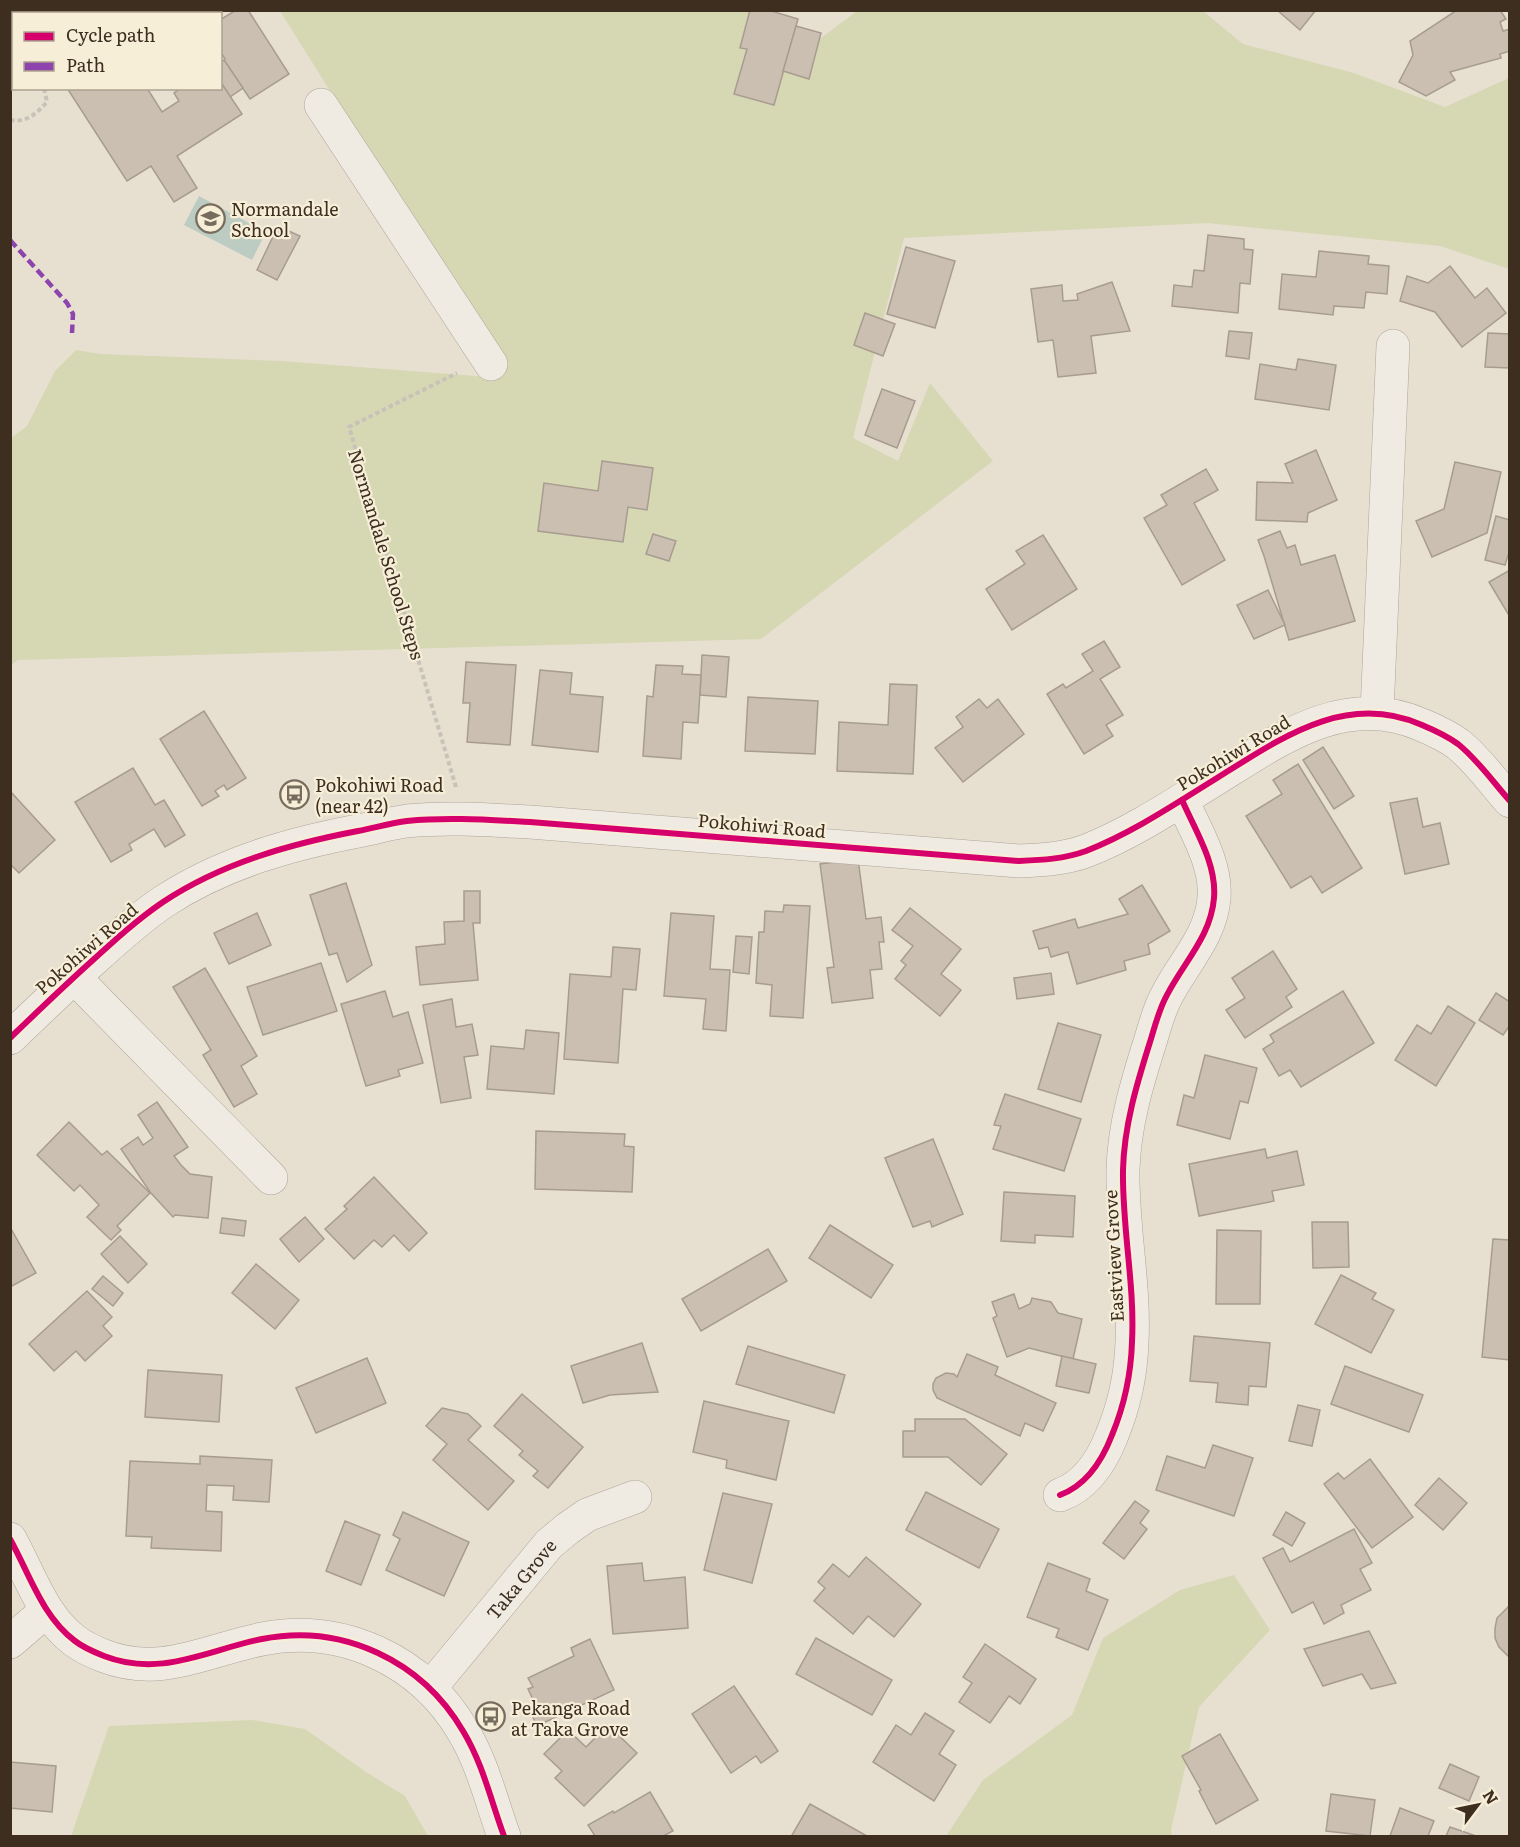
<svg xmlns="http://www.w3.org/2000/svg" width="1520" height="1847" font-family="Literata,serif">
	<rect width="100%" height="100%" fill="#e7e0d1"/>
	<g fill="#d6d7b3">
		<polygon points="280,11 769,11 801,53 857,11 1203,11 1243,44 1354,73 1445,107 1509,78 1509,269 1440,246 1207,223 904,238 853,438 898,461 930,383 993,461 761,639 18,660 11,665 11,438 27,426 55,371 76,350 100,354 281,361 489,377 491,348"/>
		<polygon points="1234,1575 1270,1630 1199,1707 1171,1830 1172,1836 946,1836 983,1780 1072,1715 1103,1638 1180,1590"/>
		<polygon points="252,1720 305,1729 366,1772 405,1796 428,1836 71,1836 109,1726"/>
	</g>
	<polygon fill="#bcccc2" points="199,196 266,232 252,260 184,225"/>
	<g fill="#cbbfb2" stroke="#a89c90" stroke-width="1.5">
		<polygon points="16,10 96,10 98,14 18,14"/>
		<polygon points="236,10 248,10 289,74 250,99 224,60 225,59 220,51 220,20"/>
		<polygon points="750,10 768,10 798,19 774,105 734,94 747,49 740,48"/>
		<polygon points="1277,10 1316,10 1300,30"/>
		<polygon points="1457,10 1500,10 1506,19 1500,22 1503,31 1510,29 1510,51 1500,54 1501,58 1450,72 1455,80 1426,96 1399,82 1413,55 1410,41"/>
		<polygon points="796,26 821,33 809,79 783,71"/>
		<polygon points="224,60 243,88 230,97 220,81 220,63"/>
		<polygon points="220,81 242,114 177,156 197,188 174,202 151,166 127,181 67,88 147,88 162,112 179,101 174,93 181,88 220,88"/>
		<polygon points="278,226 300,236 277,280 257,270"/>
		<polygon points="1208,235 1244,239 1244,249 1253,250 1250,284 1240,283 1238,313 1172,306 1174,285 1192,287 1194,270 1204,271"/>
		<polygon points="906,247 955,261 935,328 887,314"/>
		<polygon points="1319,251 1369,256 1368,264 1389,266 1387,294 1366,292 1364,308 1334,306 1333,315 1279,309 1282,274 1316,277"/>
		<polygon points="1450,266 1475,298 1487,288 1506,313 1462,347 1435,312 1400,301 1407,276 1428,283"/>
		<polygon points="1112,282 1130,331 1091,336 1096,373 1058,377 1053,340 1038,342 1031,289 1062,285 1063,301 1078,300 1077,294"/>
		<polygon points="865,313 895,324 883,356 854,345"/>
		<polygon points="1229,331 1252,333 1249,359 1226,356"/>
		<polygon points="1488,333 1510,334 1510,368 1485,367"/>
		<polygon points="1298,359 1336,365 1329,410 1255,399 1260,364 1296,370"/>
		<polygon points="882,389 915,401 897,448 865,435"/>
		<polygon points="1316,450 1337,500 1308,513 1307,522 1256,520 1257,482 1293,483 1285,464"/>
		<polygon points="602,461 653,468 647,510 628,507 623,542 538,531 544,483 598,491"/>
		<polygon points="1455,462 1501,472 1487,533 1432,557 1416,521 1444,509"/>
		<polygon points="1206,469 1218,490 1194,503 1225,560 1182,585 1144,518 1167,505 1161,495"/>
		<polygon points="1496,516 1510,520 1510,556 1508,555 1505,565 1485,560"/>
		<polygon points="1280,531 1287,548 1295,545 1301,565 1335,555 1355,621 1289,640 1264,556 1258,540"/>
		<polygon points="653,534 676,541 669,561 646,554"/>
		<polygon points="1043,535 1077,589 1012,630 986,589 1025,564 1016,551"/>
		<polygon points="1510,570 1510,617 1489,582"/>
		<polygon points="1268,590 1285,625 1254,639 1237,605"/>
		<polygon points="1104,641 1120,667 1100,679 1123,715 1106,725 1113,736 1084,754 1047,694 1063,684 1066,688 1093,671 1082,654"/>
		<polygon points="702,655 729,657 726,697 700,695"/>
		<polygon points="466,662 516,665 510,745 467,742 470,703 463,703"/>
		<polygon points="656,665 683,666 682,674 701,675 698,723 683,722 681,759 643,756 647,696 653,697"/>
		<polygon points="540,670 572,673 570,694 603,697 598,752 532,745"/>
		<polygon points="890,684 917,685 913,774 837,771 839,722 888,725"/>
		<polygon points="748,697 818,701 815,754 745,751"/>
		<polygon points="979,699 987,708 998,699 1024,734 963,782 935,748 963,727 956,717"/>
		<polygon points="204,711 246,778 227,790 224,785 215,791 219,796 202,806 160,739"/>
		<polygon points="1323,747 1354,796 1334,809 1303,760"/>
		<polygon points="1298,764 1362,868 1322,893 1311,876 1291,888 1246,816 1282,794 1273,780"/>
		<polygon points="133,768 155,805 164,800 185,835 165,847 154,829 129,844 132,850 111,862 75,802"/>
		<polygon points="10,791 55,840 19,873 10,864"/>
		<polygon points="1417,798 1423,827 1440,823 1449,864 1405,874 1390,803"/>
		<polygon points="858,859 866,919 881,917 884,942 879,942 882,969 870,970 873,998 832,1003 827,968 834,967 820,864"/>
		<polygon points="346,883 372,965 347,982 337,953 329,955 310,895"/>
		<polygon points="1142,885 1170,931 1148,944 1150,954 1124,961 1126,970 1077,984 1068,952 1051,957 1048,947 1039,949 1033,931 1075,919 1078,928 1128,914 1119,899"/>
		<polygon points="464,891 480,891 480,923 473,923 478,980 420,985 416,947 445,944 444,922 464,921"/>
		<polygon points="784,905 810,906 803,1018 770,1016 772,985 756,983 759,932 764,932 765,911 783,912"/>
		<polygon points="910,908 961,949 941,974 961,990 940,1016 895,979 906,965 901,961 913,946 892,930"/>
		<polygon points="257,913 271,945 229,964 214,933"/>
		<polygon points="671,913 714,916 710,969 730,970 726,1031 703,1029 706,999 664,996"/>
		<polygon points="736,936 752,937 749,974 733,972"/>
		<polygon points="613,947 640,949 636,990 623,989 618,1063 564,1059 570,974 611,977"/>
		<polygon points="1273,951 1297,989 1286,997 1292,1007 1245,1038 1226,1010 1245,998 1232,978"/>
		<polygon points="321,963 337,1011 263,1035 247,987"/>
		<polygon points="205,968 257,1056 241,1066 257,1094 234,1107 203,1055 211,1050 173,987"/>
		<polygon points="1051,973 1054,994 1017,999 1014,978"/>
		<polygon points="385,991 393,1017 408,1012 423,1063 398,1070 400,1076 366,1086 341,1004"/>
		<polygon points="1343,991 1374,1043 1301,1087 1290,1070 1279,1076 1263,1049 1274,1042 1270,1035"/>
		<polygon points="1496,993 1510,1002 1510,1025 1503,1035 1479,1020"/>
		<polygon points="452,999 456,1027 472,1024 478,1055 464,1057 471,1098 441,1103 423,1005"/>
		<polygon points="1448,1006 1475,1023 1436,1086 1395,1060 1417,1025 1431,1034"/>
		<polygon points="1058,1023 1101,1035 1081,1102 1038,1089"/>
		<polygon points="526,1030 559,1033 554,1094 487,1089 491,1046 524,1049"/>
		<polygon points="1205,1055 1257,1068 1248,1103 1240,1101 1230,1139 1177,1125 1184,1095 1194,1098"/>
		<polygon points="1005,1094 1081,1119 1064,1171 993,1149 1001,1126 994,1125"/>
		<polygon points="157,1102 188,1147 174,1156 181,1165 190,1174 212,1177 208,1218 175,1215 173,1217 150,1192 121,1149 138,1137 143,1145 153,1138 138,1115"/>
		<polygon points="69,1122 102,1155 107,1151 150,1193 117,1226 121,1230 111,1240 87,1217 99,1205 80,1185 74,1191 37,1155"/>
		<polygon points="536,1131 625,1134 624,1146 634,1147 632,1192 535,1189"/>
		<polygon points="933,1139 963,1214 932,1227 930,1221 913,1227 885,1158"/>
		<polygon points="1265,1149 1267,1158 1297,1151 1304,1185 1272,1191 1274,1201 1199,1216 1189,1164"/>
		<polygon points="374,1177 427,1233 409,1251 394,1235 382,1247 374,1240 354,1259 325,1229 347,1209 344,1206"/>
		<polygon points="1004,1192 1075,1196 1073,1237 1035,1235 1035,1243 1001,1241"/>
		<polygon points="305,1217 324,1239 299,1262 280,1239"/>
		<polygon points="222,1218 246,1221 244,1236 220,1233"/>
		<polygon points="1312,1222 1348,1222 1349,1267 1313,1268"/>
		<polygon points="830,1225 893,1265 871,1298 809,1258"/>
		<polygon points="10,1227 36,1273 10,1287"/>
		<polygon points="1217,1230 1261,1231 1260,1304 1216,1304"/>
		<polygon points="120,1236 147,1264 128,1283 101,1254"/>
		<polygon points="1493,1239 1510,1240 1510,1360 1482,1357"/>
		<polygon points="768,1249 787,1281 701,1331 682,1299"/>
		<polygon points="256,1264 299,1300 275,1329 232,1293"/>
		<polygon points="1341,1275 1376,1293 1372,1299 1394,1310 1371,1353 1315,1324"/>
		<polygon points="103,1276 123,1293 113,1306 92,1289"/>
		<polygon points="87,1291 112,1317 103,1326 112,1336 85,1361 76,1351 54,1371 29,1344"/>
		<polygon points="1014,1294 1019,1309 1030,1304 1032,1298 1051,1302 1058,1313 1082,1319 1073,1359 1029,1348 1007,1357 993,1318 997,1316 992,1302"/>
		<polygon points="1194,1336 1270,1343 1266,1387 1249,1386 1248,1405 1216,1402 1218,1383 1190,1381"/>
		<polygon points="642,1343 658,1392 610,1395 583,1403 571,1366"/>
		<polygon points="748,1346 845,1375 834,1413 736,1384"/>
		<polygon points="967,1354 998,1367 995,1375 1056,1403 1043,1431 1025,1423 1020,1436 937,1398 933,1390 933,1384 936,1378 946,1373 954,1374 957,1377"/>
		<polygon points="1062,1356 1096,1364 1089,1393 1056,1386"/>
		<polygon points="367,1358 386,1403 316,1433 296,1388"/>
		<polygon points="1345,1366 1423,1395 1409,1432 1331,1404"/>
		<polygon points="148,1370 222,1375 219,1422 145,1417"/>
		<polygon points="522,1394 583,1447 548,1488 533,1476 538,1471 519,1455 523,1451 494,1426"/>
		<polygon points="704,1401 789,1421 776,1480 726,1468 727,1460 693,1452"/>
		<polygon points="1298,1405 1320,1410 1312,1446 1289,1441"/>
		<polygon points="442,1408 468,1414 481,1426 468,1440 514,1481 488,1510 433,1460 447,1444 426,1426"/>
		<polygon points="915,1419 965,1419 1007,1454 981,1485 948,1457 903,1457 903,1431 915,1431"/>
		<polygon points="1213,1445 1253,1458 1234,1516 1156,1490 1167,1456 1205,1468"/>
		<polygon points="200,1456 272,1460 269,1502 233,1500 234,1486 207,1485 206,1511 222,1512 221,1551 151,1548 152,1537 126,1536 130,1461 200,1464"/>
		<polygon points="1370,1459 1413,1517 1372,1548 1324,1484 1338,1473 1344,1479"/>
		<polygon points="1439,1478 1467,1503 1443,1530 1415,1505"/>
		<polygon points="926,1492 999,1529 979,1568 906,1530"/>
		<polygon points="723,1493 772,1504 752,1583 704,1570"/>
		<polygon points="1135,1501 1149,1511 1140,1523 1147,1529 1124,1559 1103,1543"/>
		<polygon points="403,1512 469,1542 444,1596 386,1570 400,1539 393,1535"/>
		<polygon points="1286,1512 1305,1523 1292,1546 1273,1535"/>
		<polygon points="345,1521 380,1535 361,1585 326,1571"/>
		<polygon points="1354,1529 1372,1563 1360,1569 1371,1590 1341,1605 1344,1613 1324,1624 1313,1602 1292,1613 1263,1558 1283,1548 1290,1562"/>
		<polygon points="866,1557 921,1604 894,1637 868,1616 853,1634 814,1601 825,1588 818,1582 833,1564 849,1577"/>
		<polygon points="642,1563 644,1581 685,1577 688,1628 613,1634 607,1566"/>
		<polygon points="1048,1563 1090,1579 1086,1591 1108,1600 1088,1650 1056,1637 1059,1629 1027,1617"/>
		<polygon points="1510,1605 1510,1658 1499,1647 1495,1638 1495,1628 1497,1618"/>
		<polygon points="1369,1631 1396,1683 1371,1689 1362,1674 1323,1686 1304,1649"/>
		<polygon points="816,1638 892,1680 872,1715 796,1674"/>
		<polygon points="590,1639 614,1690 537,1726 530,1711 537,1708 528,1689 533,1687 528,1678 574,1656 571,1648"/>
		<polygon points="985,1644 1036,1679 1020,1704 1009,1696 990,1723 959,1702 972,1683 963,1677"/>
		<polygon points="734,1686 778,1751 761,1763 756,1756 731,1773 692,1714"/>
		<polygon points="925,1713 954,1731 939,1754 956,1765 934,1801 873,1762 896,1725 911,1735"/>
		<polygon points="608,1725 637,1753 584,1806 555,1778 562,1771 544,1754 568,1730 586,1747"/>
		<polygon points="1220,1734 1258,1800 1216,1824 1199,1791 1201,1790 1182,1756"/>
		<polygon points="10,1762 56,1766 52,1812 10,1808"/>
		<polygon points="1450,1764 1479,1777 1469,1801 1439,1788"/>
		<polygon points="650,1792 673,1831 663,1836 595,1836 588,1825 613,1811 614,1813"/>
		<polygon points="1331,1794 1375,1800 1370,1836 1326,1831"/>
		<polygon points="810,1804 867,1836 795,1836 792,1835"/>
		<polygon points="1400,1808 1434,1821 1428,1836 1390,1836"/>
		<polygon points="1450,1827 1476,1836 1446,1836"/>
	</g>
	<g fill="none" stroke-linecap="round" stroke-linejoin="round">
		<defs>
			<g id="minor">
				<polyline points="321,105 491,364"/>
				<polyline points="1377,712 1393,346"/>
				<polyline points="74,977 271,1178"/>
				<path d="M10 1038C38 1011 65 985 93 960 116 939 138 919 163 902 222 863 290 844 358 831 374 828 391 823 407 821 448 817 490 820 530 822L1019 861C1042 860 1064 859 1086 851 1132 833 1175 804 1217 778 1280 739 1345 691 1422 725 1434 730 1447 736 1458 744 1478 760 1493 782 1510 801"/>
				<path d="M1060 1495C1087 1485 1102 1461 1112 1435 1124 1406 1131 1374 1132 1342 1135 1285 1122 1228 1123 1170 1124 1126 1137 1083 1150 1042 1155 1026 1159 1009 1167 995 1184 962 1211 936 1214 898 1217 864 1195 830 1182 800"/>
				<path d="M10 1539C30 1575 42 1616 75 1641 84 1648 94 1652 104 1656 161 1678 207 1650 262 1639 343 1623 422 1661 463 1731 483 1764 491 1801 504 1836"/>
				<polyline points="10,1642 46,1611"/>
				<path id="s1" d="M430 1688 549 1544 567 1529 587 1515 635 1497"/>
			</g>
		</defs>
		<use href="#minor" stroke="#ada599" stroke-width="34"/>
		<g stroke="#c8c2b9" stroke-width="4" stroke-dasharray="4.5 3" stroke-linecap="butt">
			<polyline points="10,32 14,37"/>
			<polyline points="10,57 14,56"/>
			<path d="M10 120C27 123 37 113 47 102L44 88"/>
			<polyline points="456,787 349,427 457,373"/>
		</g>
		<use href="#minor" stroke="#efebe3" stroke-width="33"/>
		<polyline stroke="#8e44ad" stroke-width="4.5" stroke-dasharray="9 4.5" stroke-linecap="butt" points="10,240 67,303 73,314 72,333"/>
		<defs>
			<g id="cycleway">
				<path d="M10 1038C38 1011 65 985 93 960 116 939 138 919 163 902 222 863 290 844 358 831 374 828 391 823 407 821 448 817 490 820 530 822L1019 861C1042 860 1064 859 1086 851 1132 833 1175 804 1217 778 1280 739 1345 691 1422 725 1434 730 1447 736 1458 744 1478 760 1493 782 1510 801"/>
				<path d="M1060 1495C1087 1485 1102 1461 1112 1435 1124 1406 1131 1374 1132 1342 1135 1285 1122 1228 1123 1170 1124 1126 1137 1083 1150 1042 1155 1026 1159 1009 1167 995 1184 962 1211 936 1214 898 1217 864 1195 830 1182 800"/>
				<path d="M10 1539C30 1575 42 1616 75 1641 84 1648 94 1652 104 1656 161 1678 207 1650 262 1639 343 1623 422 1661 463 1731 483 1764 491 1801 504 1836"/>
			</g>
		</defs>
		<use href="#cycleway" stroke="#f7eed8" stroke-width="10"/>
		<use href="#cycleway" stroke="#d6006c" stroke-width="6"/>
	</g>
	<defs>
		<symbol id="school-ring" viewBox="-11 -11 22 22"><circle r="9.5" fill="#f7eed8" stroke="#786c5e" stroke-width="1.5"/><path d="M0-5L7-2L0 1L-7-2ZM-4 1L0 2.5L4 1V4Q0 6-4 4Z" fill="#786c5e"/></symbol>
		<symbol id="bus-ring" viewBox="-11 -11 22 22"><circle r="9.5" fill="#f7eed8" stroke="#786c5e" stroke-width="1.5"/><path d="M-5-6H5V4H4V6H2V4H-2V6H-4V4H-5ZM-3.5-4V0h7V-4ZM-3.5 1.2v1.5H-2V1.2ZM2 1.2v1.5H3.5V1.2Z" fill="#786c5e"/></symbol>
	</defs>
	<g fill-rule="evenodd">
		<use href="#school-ring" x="194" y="202" width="33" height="33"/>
		<use href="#bus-ring" x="278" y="778" width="33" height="33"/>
		<use href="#bus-ring" x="474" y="1700" width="33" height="33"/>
	</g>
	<g text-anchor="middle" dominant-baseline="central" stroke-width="4.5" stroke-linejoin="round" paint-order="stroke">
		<g font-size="18" fill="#3d2e20" stroke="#f7eed8" text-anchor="start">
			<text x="231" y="208">Normandale<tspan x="231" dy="21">School</tspan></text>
			<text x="315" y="784">Pokohiwi Road<tspan x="315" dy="21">(near 42)</tspan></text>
			<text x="511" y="1707">Pekanga Road<tspan x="511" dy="21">at Taka Grove</tspan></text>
		</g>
		<g font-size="18" fill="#3d2e20" stroke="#f7eed8">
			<text transform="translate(387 554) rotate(73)">Normandale School Steps</text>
			<text transform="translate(1233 752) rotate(-31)">Pokohiwi Road</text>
			<text transform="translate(762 825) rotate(5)">Pokohiwi Road</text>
			<text transform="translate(86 948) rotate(-41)">Pokohiwi Road</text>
			<text transform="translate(1113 1256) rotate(-93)">Eastview Grove</text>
			<text stroke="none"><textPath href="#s1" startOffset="142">Taka Grove</textPath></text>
		</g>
	</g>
	<rect width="1520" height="1847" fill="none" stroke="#3d2e20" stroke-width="24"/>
	<rect x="12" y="12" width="210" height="78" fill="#f7eed8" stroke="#ada18e" stroke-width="1.5"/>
	<rect x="24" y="32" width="30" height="9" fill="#d6006c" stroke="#ada18e" stroke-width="1.5"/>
	<text x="66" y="42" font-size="18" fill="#3d2e20">Cycle path</text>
	<rect x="24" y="62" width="30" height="9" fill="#8e44ad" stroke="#ada18e" stroke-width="1.5"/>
	<text x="66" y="72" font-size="18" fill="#3d2e20">Path</text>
	<g transform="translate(1478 1805) rotate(58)" stroke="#f7eed8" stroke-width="4.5" paint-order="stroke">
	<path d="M0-4.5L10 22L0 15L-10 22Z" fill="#3d2e20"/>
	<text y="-9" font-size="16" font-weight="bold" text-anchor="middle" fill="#3d2e20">N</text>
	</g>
</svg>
